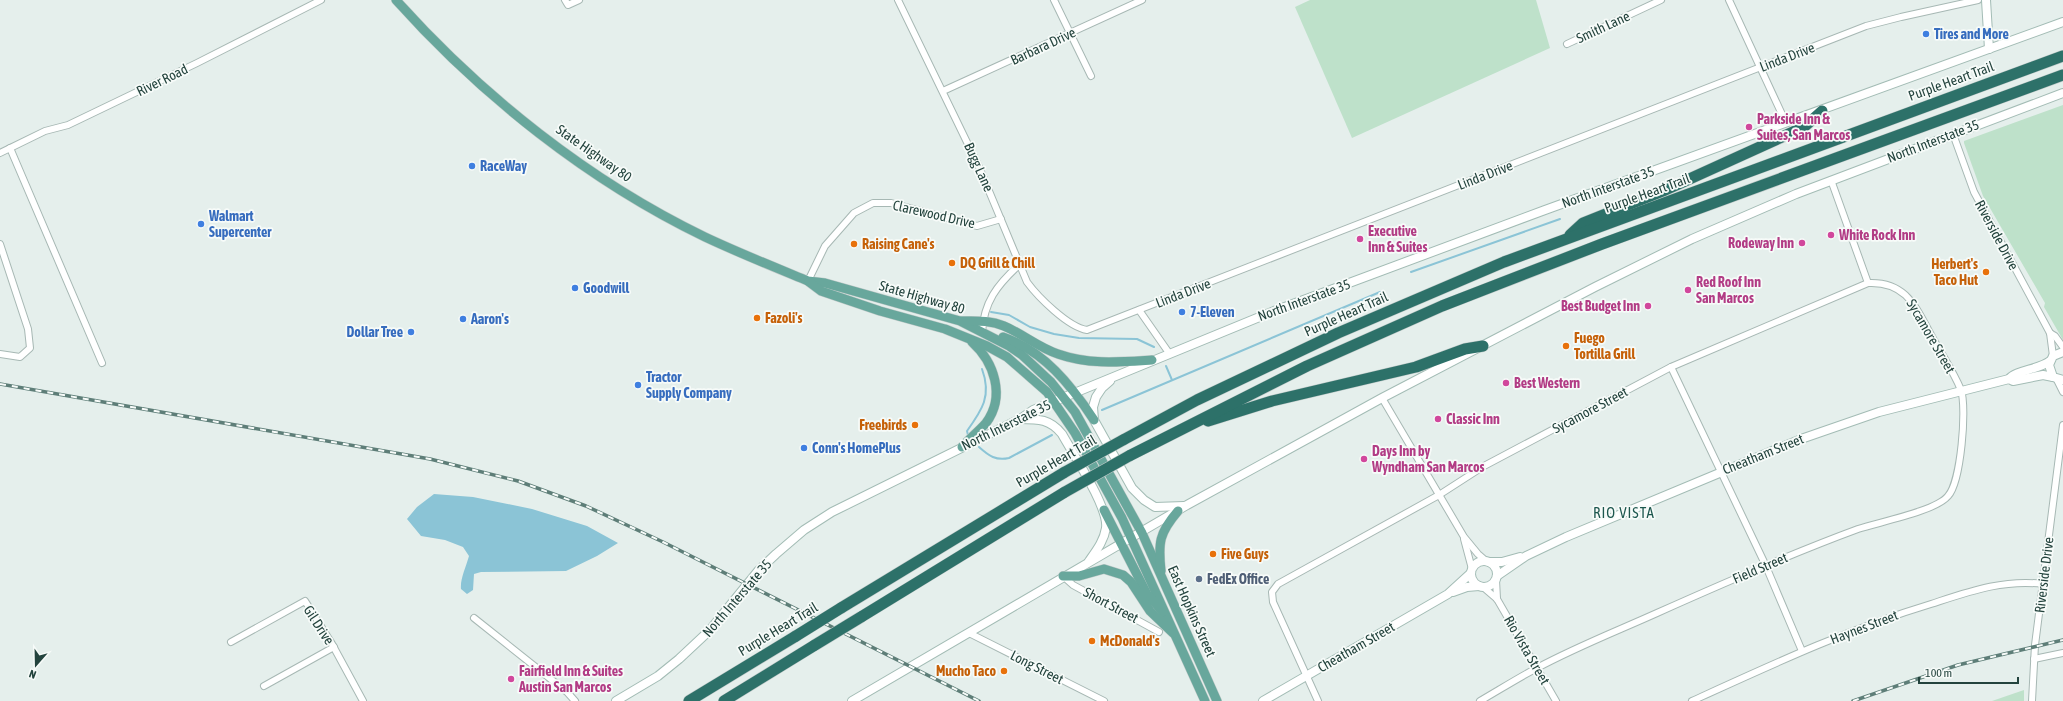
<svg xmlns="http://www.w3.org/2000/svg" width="2063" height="701" font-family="'Asap Condensed',sans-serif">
	<rect width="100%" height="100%" fill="#e5efec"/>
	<g fill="#bee1ca">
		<polygon points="1310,0 1536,0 1550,48 1352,138 1295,7"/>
		<polygon points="2063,105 2063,340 2044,307 2045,303 1983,196 1964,143 1964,141"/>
		<polygon points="2024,690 2024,701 1992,701"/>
	</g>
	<path fill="#8bc4d6" d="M434 494 473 497 532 509 587 526 618 543 597 556 566 571 481 572 474 574 473 590 467 594 461 589C460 579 466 567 469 556L463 547 445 540 421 536 407 519 417 507Z"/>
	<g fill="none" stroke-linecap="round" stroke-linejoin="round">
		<g stroke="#8bc4d6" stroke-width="2">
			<polyline points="1411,272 1560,219"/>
			<polyline points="991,312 1009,315 1030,327 1054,334 1079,338 1137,339 1154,347"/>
			<polyline points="1166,366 1172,380"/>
			<polyline points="1102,410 1380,292"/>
			<path d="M968 435 967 431C982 410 992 396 982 369"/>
			<path d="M979 447C989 456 996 461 1009 458L1052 435"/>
		</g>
		<defs>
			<g id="street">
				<polyline points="565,0 568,5 579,0"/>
				<path d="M898 0 979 167 1027 282C1038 297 1068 327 1087 330L1866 26 1901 17 1978 0"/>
				<polyline points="1054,0 1091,76"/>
				<polyline points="1729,0 1786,123"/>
				<polyline points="1567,44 1661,0"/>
				<polyline points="943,91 1142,0"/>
				<polyline points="1953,134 1974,192 2050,333 2053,356"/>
				<polyline points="10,148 102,363"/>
				<polyline points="0,153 45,131 68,125 197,63 321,0"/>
				<polyline points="1831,180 1868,283"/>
				<polyline points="0,244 28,329 30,348 20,357 0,354"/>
				<polyline points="808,281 825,246 854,213 873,203 891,203 977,226 1001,219"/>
				<polyline points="1139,310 1169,353"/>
				<path d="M982 332C984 302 997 285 1019 265"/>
				<polyline points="2050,333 2055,336 2063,347"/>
				<polyline points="1671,367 1765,564 1802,651"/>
				<polyline points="2057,380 2063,392"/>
				<polyline points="1382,398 1464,537 1478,554 1486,561"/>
				<polyline points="1464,539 1472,569"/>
				<polyline points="1063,576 1073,585 1159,632"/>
				<polyline points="1496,580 1497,599"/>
				<polyline points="1483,587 1497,599 1556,701"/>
				<polyline points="474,618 567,692 575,701"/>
				<polyline points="969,633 1104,701"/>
				<polyline points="231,642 305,601 332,644 363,701"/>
				<polyline points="2034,659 2063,653"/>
				<polyline points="264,686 334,647"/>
				<path d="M1318 701 1273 602 1272 592 1278 584 1439 495 1484 466 1671 367 1868 283C1909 281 1917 311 1935 342 1944 358 1954 373 1961 390 1967 408 1961 482 1948 496 1936 511 1879 522 1858 529 1790 554 1724 583 1657 613 1617 631 1576 647 1537 668 1518 678 1499 690 1480 701"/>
				<path d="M1692 701C1771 665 1848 629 1931 604 1968 592 2003 579 2043 584"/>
				<polyline points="2032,701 2035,645 2063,425"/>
			</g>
			<g id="secondary">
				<polyline points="1986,0 1989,49"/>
				<polyline points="2063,352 2053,356 2049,365 2053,377 2063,380"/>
				<path d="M2009 379C2016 370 2038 370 2050 361"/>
				<polyline points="1110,381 1102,388 1096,397 1093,407 1094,420 1132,488 1144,500 1155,507 1184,506"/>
				<path d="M1020 419C1039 419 1050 419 1062 434 1073 454 1109 508 1106 528 1104 541 1096 551 1089 561"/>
				<circle cx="1484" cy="574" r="13"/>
				<polyline points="1489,562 1502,562 1520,557"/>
				<polyline points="1497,576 1526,556 1566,537 1801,439 1879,412 2009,379 2013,381 2043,375 2053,377"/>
				<polyline points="1453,592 1467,587 1479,586"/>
				<polyline points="616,701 658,676 679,659 710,630 758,571 776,554 804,530 832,512 1020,419 1033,410 1274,311 1545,210 2063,22"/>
				<polyline points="852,701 1187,505 1382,398 1595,287 1692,239 1796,194 2063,93"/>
				<polyline points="1263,701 1448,594 1471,573"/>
			</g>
			<g id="primary">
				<path d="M396 0C482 96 589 181 705 237 739 253 774 267 808 281L825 283 960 321 1009 346 1022 355 1051 382 1075 412 1142 533 1217 701"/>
				<polyline points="809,282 821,291 880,311 945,329 987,346 1007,357 1047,392 1075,433 1122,518 1205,701"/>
				<path d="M962 321C976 321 990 320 1004 326 1023 334 1039 348 1058 354 1089 365 1120 362 1152 360"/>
				<path d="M1003 337C1044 351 1071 385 1094 420"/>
				<path d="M962 447C969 439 979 431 986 423 1006 396 994 362 972 342"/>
				<polyline points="1104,510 1147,594 1163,612"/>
				<path d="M1161 571C1158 543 1159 533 1178 511"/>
				<polyline points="1063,576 1079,576 1104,569 1123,575 1131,582 1150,611 1173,633"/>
			</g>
			<g id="highway">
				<polyline points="1570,235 1583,223 1663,191 1804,127 1822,111"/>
				<polyline points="1208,421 1272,401 1416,367 1465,349 1483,346"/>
				<polyline points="1123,440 1197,400 1338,333 1504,262 2063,56"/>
				<polyline points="1129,456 1307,366 1442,306 1602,244 2063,75"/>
				<polyline points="841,608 1065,472"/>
				<polyline points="861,617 1065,492"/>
				<polyline points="689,701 796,636"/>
				<polyline points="724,701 815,645"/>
			</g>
		</defs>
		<use href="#street" stroke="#a7b8b4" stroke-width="8"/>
		<use href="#secondary" stroke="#a3bcb5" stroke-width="10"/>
		<use href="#primary" stroke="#c1cac9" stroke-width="10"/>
		<use href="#highway" stroke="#c1cac9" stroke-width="12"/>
		<use href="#street" stroke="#fff" stroke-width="6"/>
		<use href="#secondary" stroke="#fff" stroke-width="8"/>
		<use href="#primary" stroke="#68a79c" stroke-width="9"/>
		<use href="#highway" stroke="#2d7169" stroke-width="11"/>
		<defs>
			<g id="rail">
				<polyline points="0,384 430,459 518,481 586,506 663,542 979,701"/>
				<polyline points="1853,701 1958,665 2063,640"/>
			</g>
		</defs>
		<use href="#rail" stroke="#5e7e78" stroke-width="3.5"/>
		<use href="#rail" stroke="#f7fbf9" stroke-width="2" stroke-dasharray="6" stroke-linecap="butt"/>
		<defs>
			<g id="highway-bridge">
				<polyline points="1065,472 1123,440"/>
				<polyline points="1065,492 1129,456"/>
				<polyline points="796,636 841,608"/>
				<polyline points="815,645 861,617"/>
			</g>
		</defs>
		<use href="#highway-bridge" stroke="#c1cac9" stroke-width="12" stroke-linecap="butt"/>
		<use href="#highway-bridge" stroke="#2d7169" stroke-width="11"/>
	</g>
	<g fill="#3f7fe0" stroke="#f7fbf9" stroke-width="1.5">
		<circle cx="1926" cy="34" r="4"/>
		<circle cx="472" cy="166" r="4"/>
		<circle cx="201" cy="224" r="4"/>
		<circle cx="575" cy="288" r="4"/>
		<circle cx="1182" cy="312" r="4"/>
		<circle cx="463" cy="319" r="4"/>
		<circle cx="411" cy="332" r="4"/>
		<circle cx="638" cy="385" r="4"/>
		<circle cx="804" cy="448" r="4"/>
	</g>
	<g fill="#d1479c" stroke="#f7fbf9" stroke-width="1.5">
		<circle cx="1749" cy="127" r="4"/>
		<circle cx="1831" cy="235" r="4"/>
		<circle cx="1360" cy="239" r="4"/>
		<circle cx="1802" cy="243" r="4"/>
		<circle cx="1688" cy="290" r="4"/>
		<circle cx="1648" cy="306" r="4"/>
		<circle cx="1506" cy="383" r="4"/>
		<circle cx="1438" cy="419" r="4"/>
		<circle cx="1364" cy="459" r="4"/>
		<circle cx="511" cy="679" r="4"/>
	</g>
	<g fill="#e8710a" stroke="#f7fbf9" stroke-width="1.5">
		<circle cx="854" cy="244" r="4"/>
		<circle cx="952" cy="263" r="4"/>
		<circle cx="1986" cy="272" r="4"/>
		<circle cx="757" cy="318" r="4"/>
		<circle cx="1566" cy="346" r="4"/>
		<circle cx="915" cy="425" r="4"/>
		<circle cx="1213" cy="554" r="4"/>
		<circle cx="1092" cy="641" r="4"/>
		<circle cx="1004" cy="671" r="4"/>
	</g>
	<circle fill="#5c6f8a" stroke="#f7fbf9" stroke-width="1.5" cx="1199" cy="579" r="4"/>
	<g text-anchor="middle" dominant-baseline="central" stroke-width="3.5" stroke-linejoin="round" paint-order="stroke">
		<g font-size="14" fill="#23433d" stroke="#f7fbf9">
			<text transform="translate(1603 27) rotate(-25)">Smith Lane</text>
			<text transform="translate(1043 46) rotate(-25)">Barbara Drive</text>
			<text transform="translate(1787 57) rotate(-21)">Linda Drive</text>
			<text transform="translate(162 80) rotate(-26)">River Road</text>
			<text transform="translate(1951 81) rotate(-20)">Purple Heart Trail</text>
			<text transform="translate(1933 141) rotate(-21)">North Interstate 35</text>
			<text transform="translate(594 153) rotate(35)">State Highway 80</text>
			<text transform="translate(979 167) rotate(66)">Bugg Lane</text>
			<text transform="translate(1485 175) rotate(-21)">Linda Drive</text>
			<text transform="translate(1608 187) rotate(-20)">North Interstate 35</text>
			<text transform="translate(1647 193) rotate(-20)">Purple Heart Trail</text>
			<text transform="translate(934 214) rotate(13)">Clarewood Drive</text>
			<text transform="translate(1997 235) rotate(62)">Riverside Drive</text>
			<text transform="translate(1183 293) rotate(-21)">Linda Drive</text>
			<text transform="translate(922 297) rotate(16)">State Highway 80</text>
			<text transform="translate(1304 300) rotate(-20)">North Interstate 35</text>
			<text transform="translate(1346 314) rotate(-24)">Purple Heart Trail</text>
			<text transform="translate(1931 336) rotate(60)">Sycamore Street</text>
			<text transform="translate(1590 410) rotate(-28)">Sycamore Street</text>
			<text transform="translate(1006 425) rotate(-26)">North Interstate 35</text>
			<text transform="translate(1763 454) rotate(-22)">Cheatham Street</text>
			<text transform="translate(1056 461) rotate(-30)">Purple Heart Trail</text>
			<text transform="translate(1760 568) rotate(-23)">Field Street</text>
			<text transform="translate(2044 575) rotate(-83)">Riverside Drive</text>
			<text transform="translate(737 598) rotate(-49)">North Interstate 35</text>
			<text transform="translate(1111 605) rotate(28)">Short Street</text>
			<text transform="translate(1192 611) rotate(66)">East Hopkins Street</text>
			<text transform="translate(319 625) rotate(57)">Gil Drive</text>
			<text transform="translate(1864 627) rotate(-21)">Haynes Street</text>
			<text transform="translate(778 629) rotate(-31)">Purple Heart Trail</text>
			<text transform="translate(1356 647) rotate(-30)">Cheatham Street</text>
			<text transform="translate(1527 650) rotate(60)">Rio Vista Street</text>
			<text transform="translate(1037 667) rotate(27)">Long Street</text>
		</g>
		<g font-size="14" font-weight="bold" fill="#366cbe" stroke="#f7fbf9" text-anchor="start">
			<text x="1934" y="34">Tires and More</text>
			<text x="480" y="166">RaceWay</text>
			<text x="209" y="216">Walmart<tspan x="209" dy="16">Supercenter</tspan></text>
			<text x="583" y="288">Goodwill</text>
			<text x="1190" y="312">7-Eleven</text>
			<text x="471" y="319">Aaron's</text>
			<text x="403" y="332" text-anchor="end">Dollar Tree</text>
			<text x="646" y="377">Tractor<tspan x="646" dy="16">Supply Company</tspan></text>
			<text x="812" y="448">Conn's HomePlus</text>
		</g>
		<g font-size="14" font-weight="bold" fill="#b23c85" stroke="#f7fbf9" text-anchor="start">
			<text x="1757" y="119">Parkside Inn &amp;<tspan x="1757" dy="16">Suites, San Marcos</tspan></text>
			<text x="1368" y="231">Executive<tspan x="1368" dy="16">Inn &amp; Suites</tspan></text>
			<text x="1839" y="235">White Rock Inn</text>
			<text x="1794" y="243" text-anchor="end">Rodeway Inn</text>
			<text x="1696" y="282">Red Roof Inn<tspan x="1696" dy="16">San Marcos</tspan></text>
			<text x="1640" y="306" text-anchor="end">Best Budget Inn</text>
			<text x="1514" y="383">Best Western</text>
			<text x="1446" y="419">Classic Inn</text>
			<text x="1372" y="451">Days Inn by<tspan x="1372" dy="16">Wyndham San Marcos</tspan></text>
			<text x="519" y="671">Fairfield Inn &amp; Suites<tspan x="519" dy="16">Austin San Marcos</tspan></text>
		</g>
		<g font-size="14" font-weight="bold" fill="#c56008" stroke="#f7fbf9" text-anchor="start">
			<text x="862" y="244">Raising Cane's</text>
			<text x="960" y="263">DQ Grill &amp; Chill</text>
			<text x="1978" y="264" text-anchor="end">Herbert's<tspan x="1978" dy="16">Taco Hut</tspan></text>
			<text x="765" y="318">Fazoli's</text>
			<text x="1574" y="338">Fuego<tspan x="1574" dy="16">Tortilla Grill</tspan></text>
			<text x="907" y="425" text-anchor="end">Freebirds</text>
			<text x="1221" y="554">Five Guys</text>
			<text x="1100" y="641">McDonald's</text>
			<text x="996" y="671" text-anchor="end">Mucho Taco</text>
		</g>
		<g font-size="14" font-weight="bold" fill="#4e5e75" stroke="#f7fbf9" text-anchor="start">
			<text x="1207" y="579">FedEx Office</text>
		</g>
		<g font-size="15" letter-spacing="1" fill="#1d574e" stroke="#f7fbf9">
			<text x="1624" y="512">RIO VISTA</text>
		</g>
	</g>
	<g transform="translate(36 665) rotate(200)" stroke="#f7fbf9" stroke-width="3" paint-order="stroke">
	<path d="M0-3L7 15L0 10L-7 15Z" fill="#23433d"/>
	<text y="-6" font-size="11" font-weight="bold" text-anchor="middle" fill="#23433d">N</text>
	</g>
	<path d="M1919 677v6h99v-6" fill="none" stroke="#23433d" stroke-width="2"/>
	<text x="1925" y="677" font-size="12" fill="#23433d" stroke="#f7fbf9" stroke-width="3" paint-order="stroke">100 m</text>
</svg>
